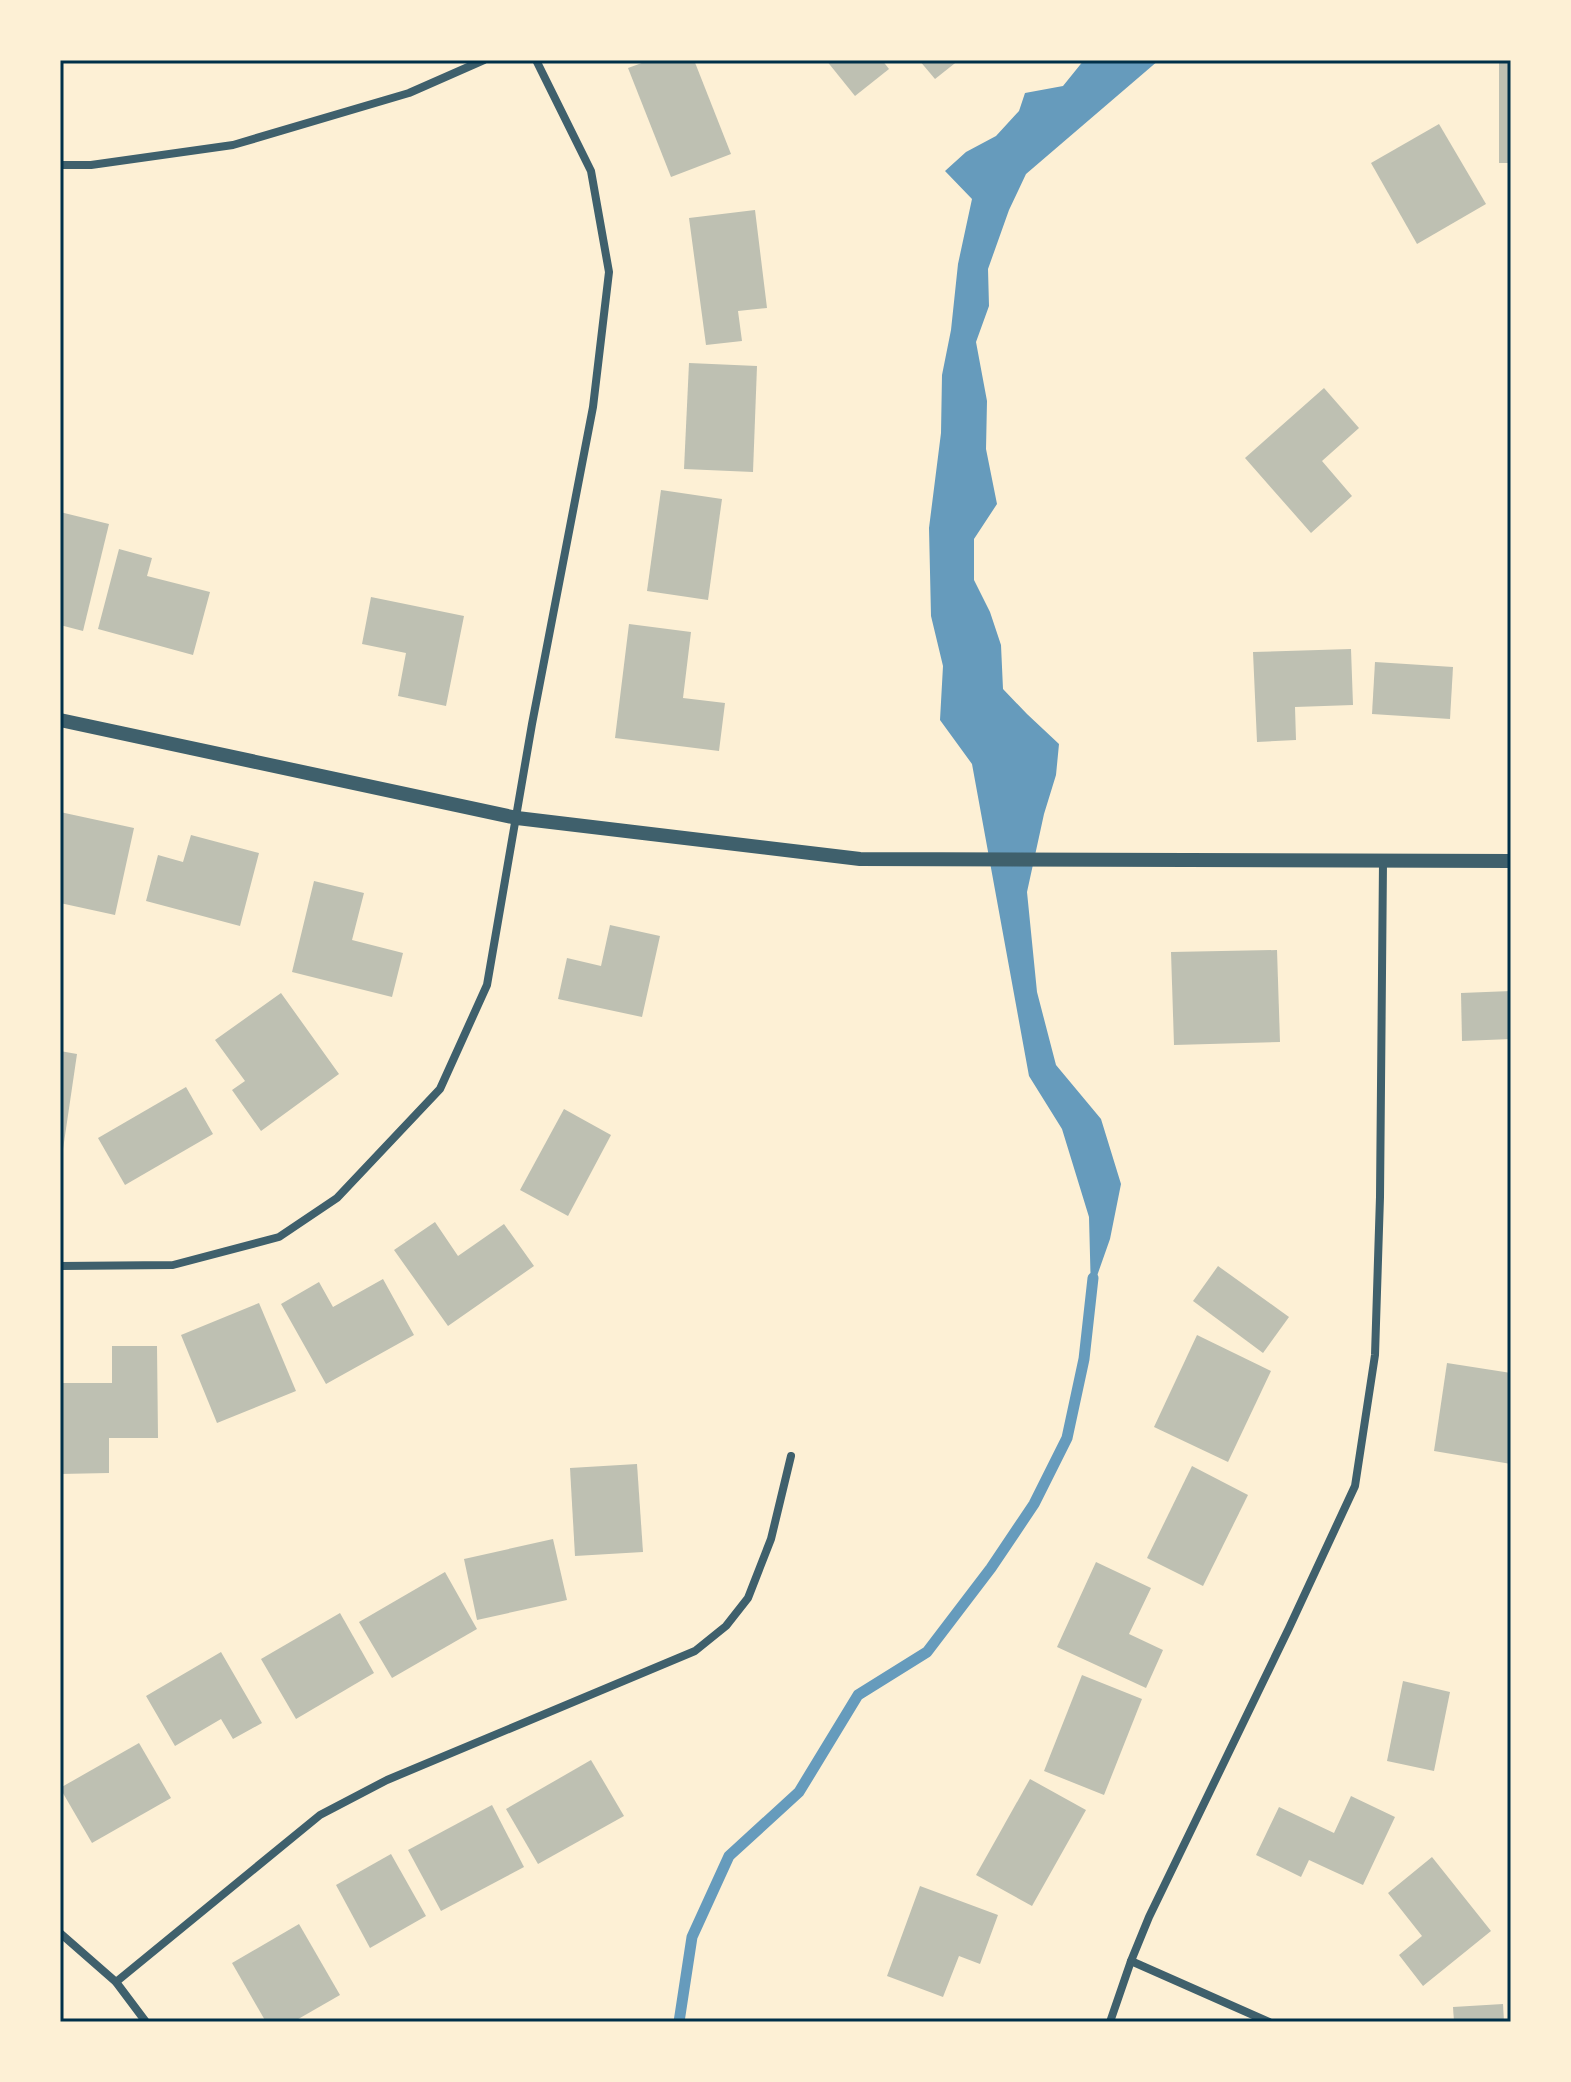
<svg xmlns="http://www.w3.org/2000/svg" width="1571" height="2082" font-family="'Playfair Display',serif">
	<rect width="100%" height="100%" fill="#fdf0d5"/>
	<polygon fill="#669bbc" points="1084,60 1159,60 1026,174 1009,210 988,269 989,306 976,342 987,401 986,449 997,504 974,539 974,580 990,612 1001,645 1003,689 1027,714 1059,744 1056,775 1044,814 1027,892 1037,992 1056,1065 1101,1119 1121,1184 1110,1239 1091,1293 1089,1217 1062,1129 1029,1076 972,764 940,720 943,666 931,616 929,528 941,433 942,375 951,330 958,264 972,199 945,171 966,152 996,136 1019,111 1025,93 1063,86"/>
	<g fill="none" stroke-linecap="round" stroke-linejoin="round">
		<polyline stroke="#669bbc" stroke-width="11" points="679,2022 692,1937 729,1856 799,1792 858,1695 927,1652 991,1568 1034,1504 1067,1438 1084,1359 1093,1278"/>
	</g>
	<g fill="#bec0b2">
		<polygon points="650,60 694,60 731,154 671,177 628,68"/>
		<polygon points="826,60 882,60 889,69 855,96"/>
		<polygon points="919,60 959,60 935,79"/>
		<rect x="1499" y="60" width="12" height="103"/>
		<polygon points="1439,124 1486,204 1417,244 1371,163"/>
		<polygon points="755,210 767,308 738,311 742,341 706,345 689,218"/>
		<polygon points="689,363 757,366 753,472 684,469"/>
		<polygon points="1324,388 1359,428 1322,461 1352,496 1311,533 1245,458"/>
		<polygon points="661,490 722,499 708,600 647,591"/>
		<polygon points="60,512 109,524 83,631 60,625"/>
		<polygon points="119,549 152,558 147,576 210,592 193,655 98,629"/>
		<polygon points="371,597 464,616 446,706 398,696 406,653 362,644"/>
		<polygon points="629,624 691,632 683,698 725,703 719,751 615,738"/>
		<polygon points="1351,649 1353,705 1295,707 1296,740 1257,742 1253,652"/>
		<polygon points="1375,662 1453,667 1450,719 1372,714"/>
		<polygon points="60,812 134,828 115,915 60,903"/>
		<polygon points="191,835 259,853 240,926 146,901 158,855 183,862"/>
		<polygon points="314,881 364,893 352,940 403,953 392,997 292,972"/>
		<polygon points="610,925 660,936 642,1017 558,999 567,958 601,966"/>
		<polygon points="1277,950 1280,1042 1174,1045 1171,952"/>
		<polygon points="1511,991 1511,1039 1462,1041 1461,993"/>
		<polygon points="281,993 339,1074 261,1131 232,1090 245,1081 215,1040"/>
		<polygon points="60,1051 77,1054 62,1156 60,1156"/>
		<polygon points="186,1087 213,1134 125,1185 98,1138"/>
		<polygon points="564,1109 611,1135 568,1216 520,1190"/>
		<polygon points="435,1222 458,1256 504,1224 534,1266 448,1326 394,1250"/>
		<polygon points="1218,1266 1289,1317 1263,1353 1193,1301"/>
		<polygon points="383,1279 414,1335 326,1384 281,1304 319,1282 333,1307"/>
		<polygon points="259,1303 296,1391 217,1423 181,1335"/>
		<polygon points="1197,1335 1271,1371 1228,1462 1154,1427"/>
		<polygon points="112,1346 157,1346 158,1438 109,1438 109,1473 60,1474 60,1383 112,1383"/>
		<polygon points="1447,1363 1511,1373 1511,1464 1434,1451"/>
		<polygon points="637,1464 643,1552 575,1556 570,1468"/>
		<polygon points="1192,1466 1248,1495 1203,1586 1147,1558"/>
		<polygon points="553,1539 567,1600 477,1620 464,1559"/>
		<polygon points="1096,1562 1151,1588 1129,1634 1163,1650 1146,1688 1057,1647"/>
		<polygon points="445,1572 477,1629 392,1678 359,1622"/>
		<polygon points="340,1613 374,1673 296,1719 261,1659"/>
		<polygon points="221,1652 262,1723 233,1739 221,1719 175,1746 146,1696"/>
		<polygon points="1082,1675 1142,1699 1104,1795 1044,1771"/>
		<polygon points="1403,1681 1450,1692 1434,1771 1387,1761"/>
		<polygon points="139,1743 171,1798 92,1843 60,1788"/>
		<polygon points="591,1760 624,1816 538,1864 506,1809"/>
		<polygon points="1030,1779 1086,1810 1032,1906 976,1875"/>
		<polygon points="1351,1796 1395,1817 1363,1885 1309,1860 1301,1877 1256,1855 1279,1807 1334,1833"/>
		<polygon points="492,1805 524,1867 441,1911 408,1850"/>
		<polygon points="391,1854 426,1916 370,1948 336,1885"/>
		<polygon points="1432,1857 1491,1931 1423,1986 1399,1955 1422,1936 1388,1893"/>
		<polygon points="920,1886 998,1915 980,1964 959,1956 943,1997 887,1976"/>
		<polygon points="299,1924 340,1995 293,2022 266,2022 232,1963"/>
		<polygon points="1503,2004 1504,2022 1454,2022 1453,2007"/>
	</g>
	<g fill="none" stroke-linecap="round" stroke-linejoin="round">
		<g stroke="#3f606c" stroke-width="8">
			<polyline points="60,165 91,165 233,145 409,93 484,60"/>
			<polyline points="60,1266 173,1265 279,1237 337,1198 440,1089 487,985 532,724 593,407 609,272 591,171 536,60"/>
			<polyline points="60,1933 116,1982 146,2022"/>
			<polyline points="1131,1961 1269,2022"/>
			<polyline points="116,1982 320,1815 387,1780 695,1651 726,1626 748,1598 771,1539 791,1456"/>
			<polyline points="1110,2022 1131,1961 1149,1917 1289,1628 1355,1486 1375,1355 1380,1197 1383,862"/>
		</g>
		<polyline stroke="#3f606c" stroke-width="14" points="60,720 517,818 860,859 1511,861"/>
	</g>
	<rect width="1571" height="2082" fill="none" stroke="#fdf0d5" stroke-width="124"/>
	<rect x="62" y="62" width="1447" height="1958" fill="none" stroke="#003049" stroke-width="3"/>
</svg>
